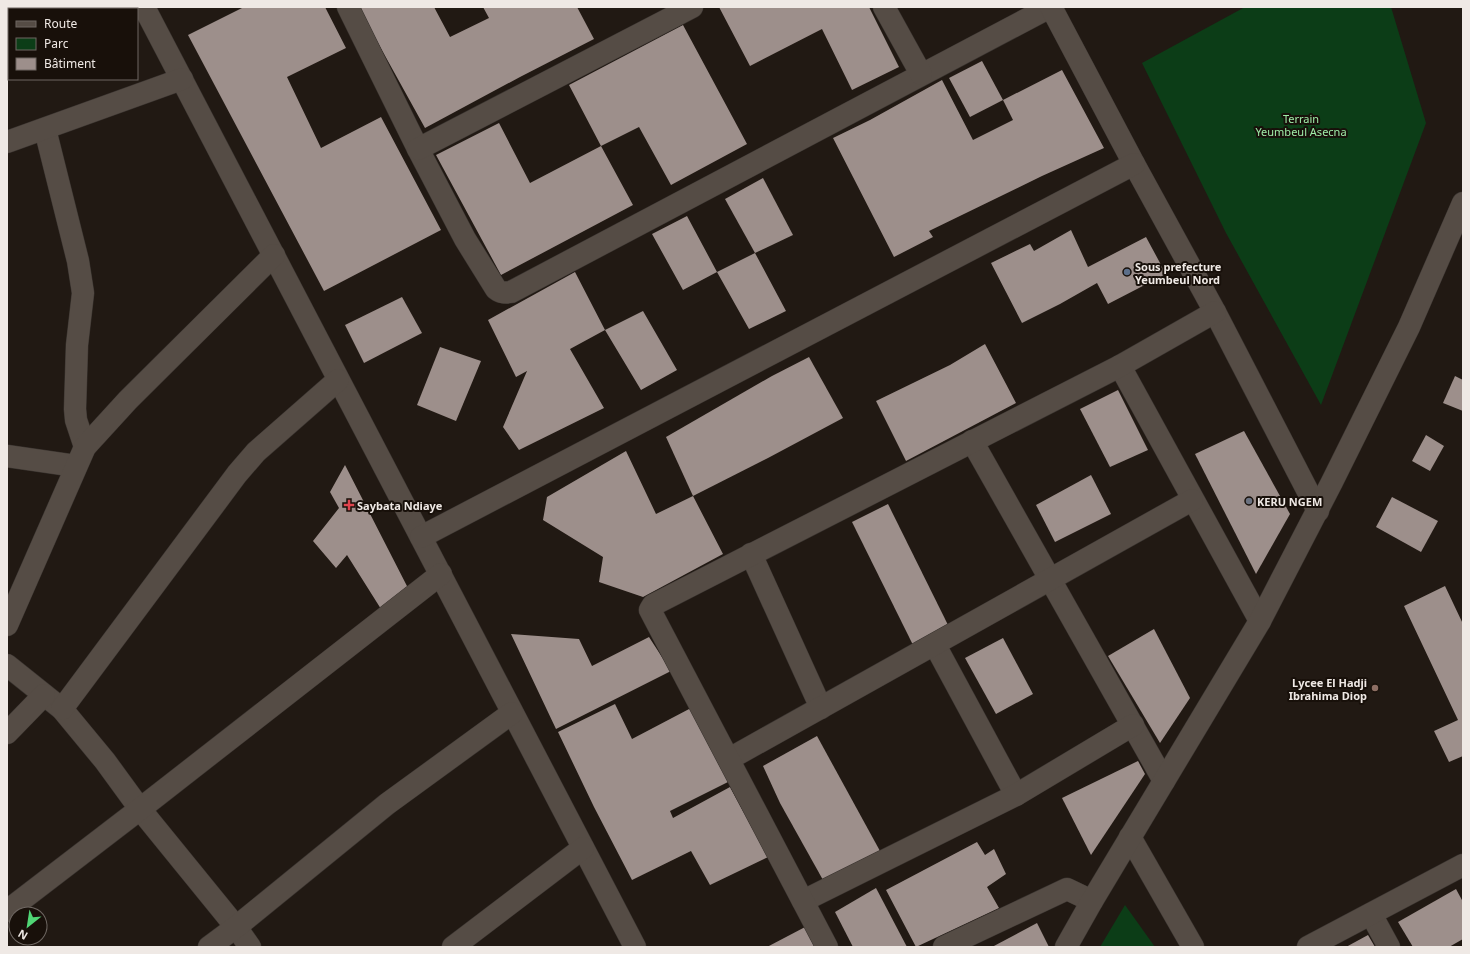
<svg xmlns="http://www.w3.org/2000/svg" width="1470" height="954" font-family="'Noto Sans',sans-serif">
	<rect width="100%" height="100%" fill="#211913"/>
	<g fill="#0c3d17">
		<polygon points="1245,7 1391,7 1426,123 1321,405 1226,233 1142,63"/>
		<polygon points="1125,905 1155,947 1100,947"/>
	</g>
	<g fill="#9d8f8b">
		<polygon points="244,7 325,7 346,48 287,77 321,148 381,117 441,230 324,291 188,35"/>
		<polygon points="358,7 434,7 450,37 489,18 483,7 577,7 594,39 520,77 425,128"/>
		<polygon points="719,7 869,7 899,67 852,90 822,29 750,66"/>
		<polygon points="683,25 747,144 671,185 639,127 601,146 633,205 501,275 436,155 499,123 530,183 601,146 569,85"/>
		<polygon points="982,61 1003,100 970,117 949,78"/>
		<polygon points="1062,70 1104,148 1042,176 929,231 933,237 894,257 833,138 870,120 942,80 973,140 1013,120 1003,100"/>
		<polygon points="763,178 793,235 755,253 725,199"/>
		<polygon points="687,216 717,272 755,253 786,311 749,329 717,272 683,290 652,234"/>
		<polygon points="1071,230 1088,267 1146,237 1166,274 1108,304 1097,283 1060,304 1022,323 991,263 1030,244 1034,251"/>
		<polygon points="575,272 605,330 643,311 677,370 641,390 605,330 570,349 604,408 519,450 503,427 527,371 516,377 488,320"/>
		<polygon points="402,297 422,333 364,363 345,325"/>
		<polygon points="985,344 1016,403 906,461 876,401 950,365"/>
		<polygon points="440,347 481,361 456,421 417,405"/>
		<polygon points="809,357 843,418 768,458 693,496 666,437 772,376"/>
		<polygon points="1455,376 1463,380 1463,411 1443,403"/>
		<polygon points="1118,390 1148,450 1110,467 1080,409"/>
		<polygon points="1244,431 1290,514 1256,574 1195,454"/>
		<polygon points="1426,435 1444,446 1430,471 1412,461"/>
		<polygon points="626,451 656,514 693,496 723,554 643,597 599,582 603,557 543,520 547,497"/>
		<polygon points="345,465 409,590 381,609 347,555 336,568 313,541 339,508 330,492"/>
		<polygon points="1091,475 1111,514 1055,542 1036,505"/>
		<polygon points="1392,497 1438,521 1421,552 1376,527"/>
		<polygon points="888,504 949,627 913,645 852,522"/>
		<polygon points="1445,586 1463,624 1463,756 1449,762 1434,731 1458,720 1404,606"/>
		<polygon points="1154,629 1190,698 1160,743 1108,656"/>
		<polygon points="511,634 579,639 592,666 649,637 671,671 556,729"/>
		<polygon points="1003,638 1033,694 996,714 965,658"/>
		<polygon points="615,704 632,739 691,708 728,782 670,811 673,818 730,787 768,857 710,885 691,851 632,880 594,807 558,732"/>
		<polygon points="817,736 880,851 823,880 780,803 763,766"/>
		<polygon points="1138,761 1145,774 1091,855 1062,798"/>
		<polygon points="977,842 985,855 994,849 1006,874 987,887 999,908 916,947 886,890"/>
		<polygon points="876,888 907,947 853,947 835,912"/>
		<polygon points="1456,889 1463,902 1463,939 1449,947 1413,947 1398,922"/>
		<polygon points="1037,923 1049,947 992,947"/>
		<polygon points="807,926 819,947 767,947"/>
		<polygon points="1368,935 1375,947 1346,947"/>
	</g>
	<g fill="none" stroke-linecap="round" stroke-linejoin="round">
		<defs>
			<g id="street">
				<polyline points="144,7 635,947"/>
				<path d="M348 7 418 149 465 239 496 289C501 293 505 293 511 292L1050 7"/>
				<polyline points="884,7 921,74"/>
				<polyline points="1051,7 1134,164 1215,312 1318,511"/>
				<polyline points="45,129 78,261 83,293 77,345 75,409 76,420 85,447"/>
				<polyline points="7,142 182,79"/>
				<polyline points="418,149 692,7"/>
				<polyline points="1120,366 1260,621"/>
				<polyline points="972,441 1164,781"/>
				<polyline points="7,456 76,466"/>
				<polyline points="421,537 1134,164"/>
				<polyline points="751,554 821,708"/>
				<polyline points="7,625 85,447 128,400 274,255"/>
				<polyline points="935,645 1016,795"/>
				<polyline points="7,665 62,709 105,761 140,809 236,927 250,947"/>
				<polyline points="62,709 237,474 256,452 338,380"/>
				<polyline points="7,733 44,695"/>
				<polyline points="729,759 1192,500"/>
				<polyline points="1130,837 1193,947"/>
				<polyline points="803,901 1016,795 1133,725"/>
				<polyline points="7,911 140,809 441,574"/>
				<polyline points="1371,914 1389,947"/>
				<polyline points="209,947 236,927 387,804 512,713"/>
				<polyline points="453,947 583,848"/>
				<polyline points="827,947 650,610 653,605 1120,366 1215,312"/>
				<polyline points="944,947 1067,889 1092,901"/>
				<polyline points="1308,947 1463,865"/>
			</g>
			<polyline id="secondary" points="1066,947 1092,901 1260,621 1332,482 1409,327 1463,203"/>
		</defs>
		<use href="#street" stroke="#39332f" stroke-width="23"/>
		<use href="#secondary" stroke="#39332f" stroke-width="23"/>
		<use href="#street" stroke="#554c45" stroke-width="22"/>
		<use href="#secondary" stroke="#554c45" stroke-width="22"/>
	</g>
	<circle fill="#5c6f8a" stroke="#18100a" stroke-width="1.5" cx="1127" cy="272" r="4"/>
	<circle fill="#6b7280" stroke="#18100a" stroke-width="1.5" cx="1249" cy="501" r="4"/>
	<path fill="#e0444e" stroke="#18100a" stroke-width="1.5" d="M347 499h4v4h4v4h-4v4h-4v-4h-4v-4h4z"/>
	<circle fill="#8d6e63" stroke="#18100a" stroke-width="1.5" cx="1375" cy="688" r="4"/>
	<g text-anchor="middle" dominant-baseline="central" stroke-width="4" stroke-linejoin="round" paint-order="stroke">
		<g font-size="11" fill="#9feca8" stroke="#18100a">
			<text x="1301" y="118">Terrain<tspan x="1301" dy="13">Yeumbeul Asecna</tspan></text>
		</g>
		<g font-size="11" font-weight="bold" fill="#efe9e5" stroke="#18100a" text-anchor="start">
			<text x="1135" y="266">Sous prefecture<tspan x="1135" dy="13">Yeumbeul Nord</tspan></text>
			<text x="1257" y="501">KERU NGEM</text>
			<text x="357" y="505">Saybata Ndiaye</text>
			<text x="1367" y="682" text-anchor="end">Lycee El Hadji<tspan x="1367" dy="13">Ibrahima Diop</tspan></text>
		</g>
	</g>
	<rect width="1470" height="954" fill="none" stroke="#efe9e5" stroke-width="16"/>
	<rect x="8" y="8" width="130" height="72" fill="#18100a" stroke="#6e6762"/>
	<rect x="16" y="21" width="20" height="6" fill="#554c45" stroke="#6e6762"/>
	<text x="44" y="28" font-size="12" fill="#efe9e5">Route</text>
	<rect x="16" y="38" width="20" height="12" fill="#0c3d17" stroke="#6e6762"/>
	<text x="44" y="48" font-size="12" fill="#efe9e5">Parc</text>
	<rect x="16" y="58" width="20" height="12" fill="#9d8f8b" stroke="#6e6762"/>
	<text x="44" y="68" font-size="12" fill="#efe9e5">Bâtiment</text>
	<g transform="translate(28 926) rotate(210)"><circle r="19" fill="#18100a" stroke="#6e6762"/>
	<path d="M0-3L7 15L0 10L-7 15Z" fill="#50d675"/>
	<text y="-6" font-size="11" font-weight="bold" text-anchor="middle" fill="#efe9e5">N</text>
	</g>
</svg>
